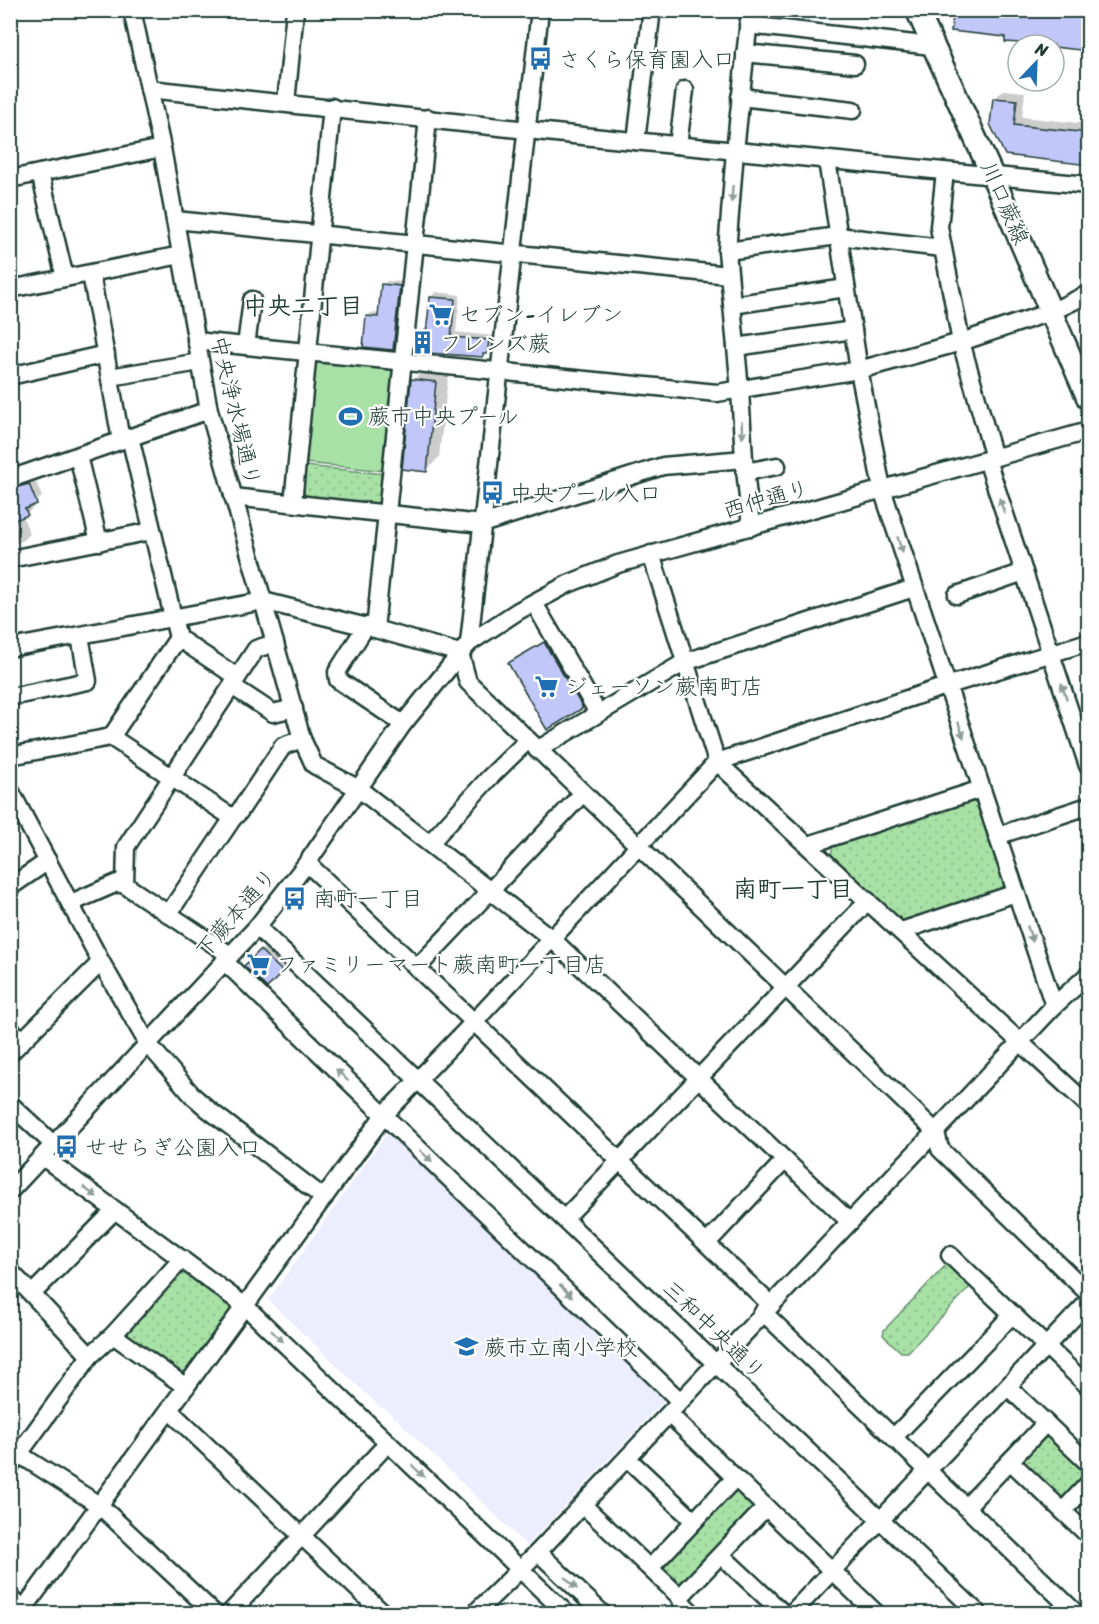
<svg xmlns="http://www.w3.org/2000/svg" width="1099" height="1624" font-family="Sriracha,'Klee One',sans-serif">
	<defs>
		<pattern id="park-dots" width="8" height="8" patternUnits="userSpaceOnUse" patternTransform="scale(1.5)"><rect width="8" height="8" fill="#a8e1a6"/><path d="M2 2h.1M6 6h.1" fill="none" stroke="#90c290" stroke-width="1.8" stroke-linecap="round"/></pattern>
	</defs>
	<rect width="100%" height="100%" fill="#fff"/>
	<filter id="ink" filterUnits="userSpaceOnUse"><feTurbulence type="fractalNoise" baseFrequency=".0167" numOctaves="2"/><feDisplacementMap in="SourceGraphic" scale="12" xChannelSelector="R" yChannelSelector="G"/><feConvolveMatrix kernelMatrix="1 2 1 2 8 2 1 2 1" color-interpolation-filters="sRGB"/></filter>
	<g filter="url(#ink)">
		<polygon fill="#edeefd" points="386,1135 393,1137 663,1395 664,1401 527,1546 386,1409 381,1408 268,1300"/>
		<polygon fill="#a8e1a6" stroke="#648f6d" stroke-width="1.5" points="320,357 393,366 395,370 386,471 305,463 314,363"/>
		<g fill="url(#park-dots)" stroke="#648f6d" stroke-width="1.5">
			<polygon points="305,466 385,474 383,501 378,505 307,497 302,489"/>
			<polygon points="969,800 976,803 1006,891 903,924 831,857 833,844"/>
			<polygon points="952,1264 971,1282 970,1287 908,1352 901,1352 883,1335 884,1330 946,1265"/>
			<polygon points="183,1269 233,1302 231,1311 186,1376 124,1336 123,1332"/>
			<polygon points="1045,1430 1088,1467 1088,1479 1064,1500 1022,1461 1022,1455"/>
			<polygon points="735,1487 757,1509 680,1588 659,1568"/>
		</g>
		<g fill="#0003">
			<polygon points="807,10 871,10 863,18"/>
			<polygon points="955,10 1088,10 1088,50 1006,41 1007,35"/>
			<polygon points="1003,90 1025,92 1022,117 1088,124 1088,163 1006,154 994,98"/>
			<polygon points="387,281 403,282 397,344 393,348 367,317 371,313 380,314 383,285"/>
			<polygon points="436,292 460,295 456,332 493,336 492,347 487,352 482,355 418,334 423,329 428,329 431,297"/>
			<polygon points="426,367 449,369 439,457 426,471 413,380"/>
			<polygon points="35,479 42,497 31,504 33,508 23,517 30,534 24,540 10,546 10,487"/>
			<polygon points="551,637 588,701 582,707 510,663 516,657"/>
			<polygon points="268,944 289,965 267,986 246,966"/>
		</g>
		<g fill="#c2c7f9" stroke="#1f3d34" stroke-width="1.5">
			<polygon points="954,10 1025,10 1089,17 1089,51 1054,47 1054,45 1005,42 1005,37 951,31"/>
			<polygon points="993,98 1017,100 1014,125 1089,133 1089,165 1005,155 990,124"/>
			<polygon points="381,284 400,286 393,350 363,347 366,316 378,317"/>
			<polygon points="430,297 455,299 451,337 489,340 487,354 483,354 483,357 414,352 416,333 426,334"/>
			<polygon points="411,379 436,382 427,472 402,469"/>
			<polygon points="29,484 37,504 25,509 28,515 10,522 10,489"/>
			<polygon points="544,642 583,708 547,730 508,663"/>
			<polygon points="260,950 283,972 267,988 244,966"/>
		</g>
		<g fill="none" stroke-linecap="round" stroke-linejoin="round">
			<defs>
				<g id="minor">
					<polyline points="132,10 162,148 209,410 302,739 314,765 359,789 552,939 850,1222"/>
					<polyline points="750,10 735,151 727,251 740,390 744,459 751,527"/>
					<polyline points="748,25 932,46"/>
					<polyline points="745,53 855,64"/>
					<polyline points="149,89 592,137 1088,185"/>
					<polyline points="740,97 853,110"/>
					<polyline points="286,103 295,10"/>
					<polyline points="636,141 651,17"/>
					<polyline points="678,145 685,90"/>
					<polyline points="827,160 859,370 882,489 1054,1006"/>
					<polyline points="945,172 939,227 961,342 994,458"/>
					<polyline points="40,173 65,278"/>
					<polyline points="10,179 162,148"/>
					<polyline points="175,220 729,275"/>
					<polyline points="727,251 838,236 942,248"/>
					<polyline points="91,274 121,440"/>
					<polyline points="10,289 181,255"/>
					<polyline points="732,305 846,288"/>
					<polyline points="196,341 717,393 859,370 961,342 1053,311 1088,294"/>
					<polyline points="246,346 252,300"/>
					<polyline points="736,347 853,330"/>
					<polyline points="10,376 106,354"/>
					<polyline points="110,377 200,362"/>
					<polyline points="78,456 99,542"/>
					<polyline points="987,460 1088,766"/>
					<polyline points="745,472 777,466"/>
					<polyline points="10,479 209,410"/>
					<polyline points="233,497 482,524 663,466 744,459"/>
					<polyline points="293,503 332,107"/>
					<polyline points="651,554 717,762 1088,1105"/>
					<polyline points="10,559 152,531"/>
					<polyline points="957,595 1024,572"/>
					<polyline points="534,603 598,713"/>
					<polyline points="366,626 337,672 338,680 403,724"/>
					<polyline points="375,629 428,118"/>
					<polyline points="178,638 237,677"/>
					<polyline points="469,643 540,10"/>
					<polyline points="10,648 263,601 375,629 460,653 468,682 936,1132 940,1149 1088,1293"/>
					<polyline points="232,686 273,713 294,708"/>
					<polyline points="10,697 88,681 80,636"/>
					<polyline points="111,737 233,818"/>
					<polyline points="537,750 685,662 914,588"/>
					<polyline points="10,756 111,737 178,638 130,437"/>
					<polyline points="10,790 101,962 148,1044 193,1096 209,1110 324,1198"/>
					<polyline points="997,836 1088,806"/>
					<polyline points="430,843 489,778 527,741"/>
					<polyline points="808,845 981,789"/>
					<polyline points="307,863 771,1305"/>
					<polyline points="125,885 126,847 256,649 275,643"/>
					<polyline points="10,887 48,861"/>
					<polyline points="71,903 117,883 125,885 230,955"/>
					<polyline points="169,913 233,818 239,812 283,746 302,739"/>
					<polyline points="257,927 979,1614"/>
					<polyline points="901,931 1016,893"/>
					<polyline points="224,961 680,1401"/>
					<polyline points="417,968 583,793"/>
					<polyline points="10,1029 22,1041"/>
					<polyline points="10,1053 101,962"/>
					<polyline points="10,1104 54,1145"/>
					<polyline points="43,1157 245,1306 567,1614"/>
					<polyline points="10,1191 257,927 307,863 403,724 469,643 518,611 568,584 618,564 1088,431"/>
					<polyline points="565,1218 868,901"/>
					<polyline points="707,1243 785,1160"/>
					<polyline points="950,1255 1088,1386"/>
					<polyline points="10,1271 90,1356"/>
					<polyline points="33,1293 115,1210"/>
					<polyline points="763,1312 1077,1614"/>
					<polyline points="113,1335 186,1387"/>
					<polyline points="1008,1387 1088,1463"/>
					<polyline points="169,1410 384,1614"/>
					<polyline points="669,1414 877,1614"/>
					<polyline points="894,1437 1012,1315"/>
					<polyline points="11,1449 99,1505 215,1614"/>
					<polyline points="627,1458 694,1521"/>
					<polyline points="1010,1461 1088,1535"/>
					<polyline points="10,1466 90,1356 113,1335 182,1259"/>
					<polyline points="583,1505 680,1597 682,1603 693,1614"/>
					<polyline points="966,1507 1046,1423"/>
					<polyline points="1063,1511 1088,1484"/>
					<polyline points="538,1552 603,1614"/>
					<polyline points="721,1555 784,1614"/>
					<polyline points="650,1568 735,1478"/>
					<polyline points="680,1597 766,1507"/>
					<polyline points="10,1598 30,1614"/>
					<polyline points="20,1614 384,1115 474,1022 717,762 946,686 1088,642"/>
					<polyline points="229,1614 388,1443"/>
					<polyline points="474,1614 538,1552 1054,1006 1088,975"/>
					<polyline points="791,1614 1088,1302"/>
				</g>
				<polyline id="major" points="917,10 993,177 1088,398"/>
			</defs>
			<use href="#minor" stroke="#1f3d34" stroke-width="21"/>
			<use href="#major" stroke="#1f3d34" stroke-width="26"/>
			<use href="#minor" stroke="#fff" stroke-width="16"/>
			<use href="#major" stroke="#fff" stroke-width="21"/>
		</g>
		<defs><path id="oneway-solid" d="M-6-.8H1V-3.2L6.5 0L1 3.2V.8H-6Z" transform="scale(1.5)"/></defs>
		<g fill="#8f9e9a">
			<use href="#oneway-solid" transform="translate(732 194) rotate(94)"/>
			<use href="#oneway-solid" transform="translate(742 430) rotate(87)"/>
			<use href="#oneway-solid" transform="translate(1002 506) rotate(-109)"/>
			<use href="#oneway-solid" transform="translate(900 545) rotate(72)"/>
			<use href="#oneway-solid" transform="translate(1064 691) rotate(-108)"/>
			<use href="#oneway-solid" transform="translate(961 730) rotate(71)"/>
			<use href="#oneway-solid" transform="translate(1030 934) rotate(71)"/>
			<use href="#oneway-solid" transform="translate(342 1075) rotate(-136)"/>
			<use href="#oneway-solid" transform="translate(426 1156) rotate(44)"/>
			<use href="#oneway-solid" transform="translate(90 1192) rotate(36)"/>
			<use href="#oneway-solid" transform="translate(566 1291) rotate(44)"/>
			<use href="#oneway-solid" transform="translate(277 1336) rotate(44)"/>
			<use href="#oneway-solid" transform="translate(418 1471) rotate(44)"/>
			<use href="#oneway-solid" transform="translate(571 1583) rotate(43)"/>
		</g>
	</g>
	<defs>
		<symbol id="bus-bare" viewBox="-9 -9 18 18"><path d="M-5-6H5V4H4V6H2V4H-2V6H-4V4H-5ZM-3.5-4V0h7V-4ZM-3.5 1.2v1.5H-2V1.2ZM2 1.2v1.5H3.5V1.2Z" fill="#1f6fb2" stroke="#fff" stroke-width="2.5" paint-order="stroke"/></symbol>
		<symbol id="supermarket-bare" viewBox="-9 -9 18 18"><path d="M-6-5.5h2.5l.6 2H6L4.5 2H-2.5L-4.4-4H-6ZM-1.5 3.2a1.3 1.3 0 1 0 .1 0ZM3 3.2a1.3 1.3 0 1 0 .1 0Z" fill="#1f6fb2" stroke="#fff" stroke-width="2.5" paint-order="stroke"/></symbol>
		<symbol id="building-bare" viewBox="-9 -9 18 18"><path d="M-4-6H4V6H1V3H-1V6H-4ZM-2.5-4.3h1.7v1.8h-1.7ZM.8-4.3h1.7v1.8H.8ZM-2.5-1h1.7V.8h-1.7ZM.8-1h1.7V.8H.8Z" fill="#1f6fb2" stroke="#fff" stroke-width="2.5" paint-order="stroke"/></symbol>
		<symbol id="stadium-bare" viewBox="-9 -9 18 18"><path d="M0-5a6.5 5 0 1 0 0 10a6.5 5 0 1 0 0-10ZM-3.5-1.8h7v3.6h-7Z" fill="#1f6fb2" stroke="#fff" stroke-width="2.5" paint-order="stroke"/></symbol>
		<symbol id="school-bare" viewBox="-9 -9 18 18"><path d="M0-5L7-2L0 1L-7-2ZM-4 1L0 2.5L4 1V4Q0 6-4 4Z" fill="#1f6fb2" stroke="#fff" stroke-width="2.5" paint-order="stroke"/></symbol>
	</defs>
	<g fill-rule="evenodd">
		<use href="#bus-bare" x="524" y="42" width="33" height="33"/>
		<use href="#supermarket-bare" x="424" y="298" width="33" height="33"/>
		<use href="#building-bare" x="406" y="326" width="33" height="33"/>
		<use href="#stadium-bare" x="334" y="400" width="33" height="33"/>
		<use href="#bus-bare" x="476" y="476" width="33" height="33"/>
		<use href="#supermarket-bare" x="530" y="670" width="33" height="33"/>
		<use href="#bus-bare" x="278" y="882" width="33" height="33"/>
		<use href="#supermarket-bare" x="242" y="948" width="33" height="33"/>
		<use href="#bus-bare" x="50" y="1130" width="33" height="33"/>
		<use href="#school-bare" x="450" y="1330" width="33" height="33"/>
	</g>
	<g text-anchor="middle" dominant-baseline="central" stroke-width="4.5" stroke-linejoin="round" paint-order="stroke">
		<g font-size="22" fill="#1f3d34" stroke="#fff" text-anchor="start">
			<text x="559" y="59">さくら保育園入口</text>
			<text x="459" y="314">セブン-イレブン</text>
			<text x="440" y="343">フレンズ蕨</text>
			<text x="368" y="416">蕨市中央プール</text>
			<text x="510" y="493">中央プール入口</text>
			<text x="565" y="686">ジェーソン蕨南町店</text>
			<text x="313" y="898">南町一丁目</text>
			<text x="276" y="964">ファミリーマート蕨南町一丁目店</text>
			<text x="85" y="1147">せせらぎ公園入口</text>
			<text x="484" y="1347">蕨市立南小学校</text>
		</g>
		<g font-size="22" fill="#1f3d34" stroke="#fff">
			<text transform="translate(1005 203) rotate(66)">川口蕨線</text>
			<text transform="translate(236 411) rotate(77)">中央浄水場通り</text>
			<text transform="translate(766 499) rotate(-16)">西仲通り</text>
			<text transform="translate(236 913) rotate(-49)">下蕨本通り</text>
			<text transform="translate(714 1330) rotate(44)">三和中央通り</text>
		</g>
		<g font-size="24" font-weight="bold" fill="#1f3d34" stroke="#fff">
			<text x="303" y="306">中央二丁目</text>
			<text x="793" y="889">南町一丁目</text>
		</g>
	</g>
	<rect width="1099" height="1624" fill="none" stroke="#fff" stroke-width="36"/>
	<rect x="18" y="18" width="1063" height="1588" fill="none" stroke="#1f3d34" stroke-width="2" filter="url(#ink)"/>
	<g transform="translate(1036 63) rotate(23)"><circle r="28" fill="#ffffff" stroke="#a5b1ae" stroke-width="1.5"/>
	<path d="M0-4.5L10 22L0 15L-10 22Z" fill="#1f6fb2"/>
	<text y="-9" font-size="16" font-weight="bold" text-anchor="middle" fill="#1f3d34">N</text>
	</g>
</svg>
